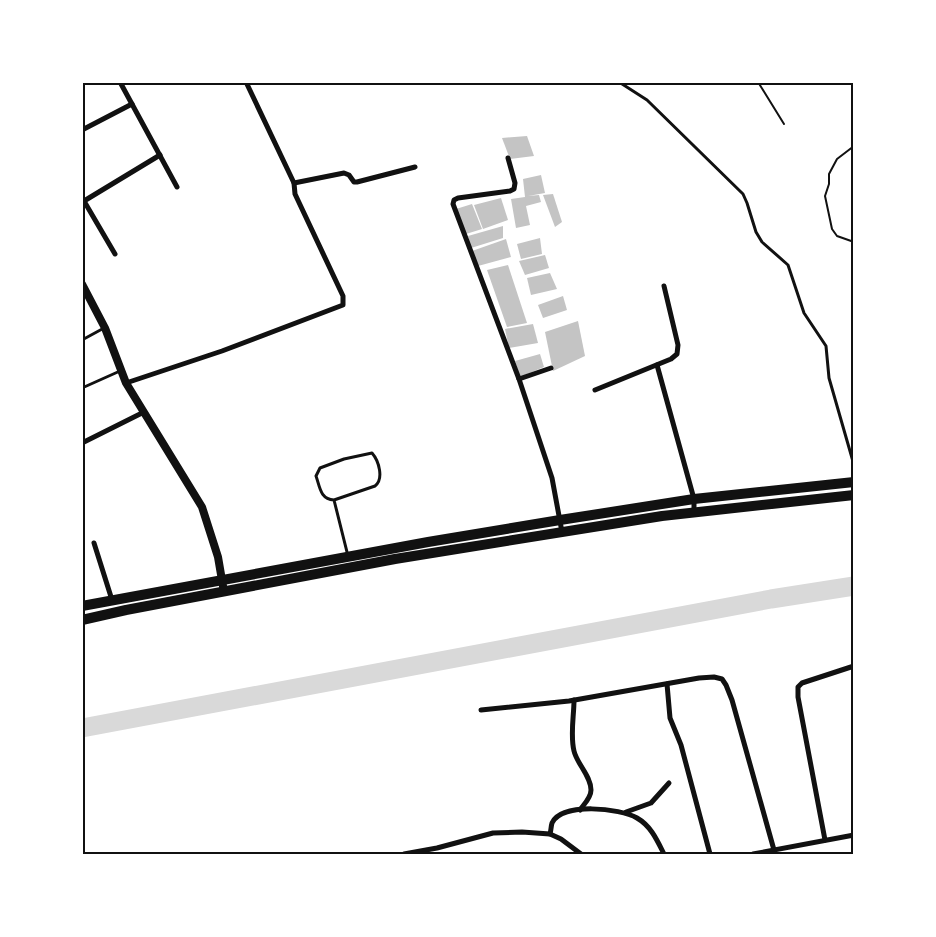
<svg xmlns="http://www.w3.org/2000/svg" width="936" height="937" font-family="'Times New Roman',serif">
	<rect width="100%" height="100%" fill="#fff"/>
	<g fill="none" stroke-linecap="round" stroke-linejoin="round">
		<polyline stroke="#d9d9d9" stroke-width="19" points="82,728 771,599 854,586"/>
	</g>
	<g fill="#c4c4c4">
		<polygon points="527,136 534,156 510,159 502,138"/>
		<polygon points="541,175 545,193 528,196 539,195 541,202 526,206 530,225 516,228 511,199 525,197 523,179"/>
		<polygon points="553,194 562,222 555,227 543,195"/>
		<polygon points="501,198 508,220 483,229 474,205"/>
		<polygon points="472,204 482,229 466,234 456,209"/>
		<polygon points="503,226 503,238 471,248 468,236"/>
		<polygon points="540,238 542,254 521,259 517,244"/>
		<polygon points="506,239 511,257 478,266 472,251"/>
		<polygon points="545,255 549,268 525,275 519,261"/>
		<polygon points="508,265 527,323 507,327 487,270"/>
		<polygon points="550,273 557,289 531,295 527,278"/>
		<polygon points="563,296 567,310 543,318 538,305"/>
		<polygon points="578,321 585,356 553,371 545,332"/>
		<polygon points="533,324 538,343 509,348 505,329"/>
		<polygon points="540,354 544,367 520,377 515,361"/>
	</g>
	<g fill="none" stroke-linecap="round" stroke-linejoin="round">
		<g stroke="#111" stroke-width="2">
			<polyline points="758,82 784,124"/>
			<polyline points="854,146 837,159 829,174 829,184 825,196 832,229 837,236 854,242"/>
		</g>
		<g stroke="#111" stroke-width="3">
			<polyline points="619,82 647,100 743,194 747,203 756,232 762,242 788,265 804,313 826,346 829,378 854,465"/>
			<polyline points="82,340 104,328"/>
			<polyline points="82,388 120,371"/>
			<path d="M334 500 375 486C384 479 379 461 372 453L344 459 320 468 316 476C320 487 320 499 334 500L348 556"/>
		</g>
		<g stroke="#111" stroke-width="5">
			<polyline points="120,82 177,187"/>
			<polyline points="82,130 132,104"/>
			<polyline points="508,158 515,183 514,189 510,191 458,198 454,200 453,204 519,379 552,478 562,532"/>
			<polyline points="294,183 344,173 349,175 354,182 357,182 415,167"/>
			<polyline points="115,254 84,201 160,155"/>
			<polyline points="657,365 694,499 694,512"/>
			<polyline points="519,379 551,368"/>
			<polyline points="126,383 222,351 343,305 343,296 295,194 294,183 246,82"/>
			<polyline points="595,390 671,359 677,354 678,345 664,286"/>
			<polyline points="82,443 144,412"/>
			<polyline points="94,543 112,600"/>
			<polyline points="667,684 670,718 681,745 710,854"/>
			<path d="M574 700C574 716 570 735 574 751 577 764 591 776 591 790 591 798 584 804 580 810"/>
			<polyline points="481,710 569,701 699,678 714,677 722,679 726,685 732,700 774,850"/>
			<polyline points="626,812 651,803 669,783"/>
			<path d="M550 834C551 831 551 826 552 823 562 802 620 808 637 818 651 826 657 840 664 854"/>
			<polyline points="825,840 798,697 798,687 802,683 854,666"/>
			<polyline points="404,854 437,848 493,833 522,832 550,834 561,839 581,854"/>
			<polyline points="753,854 854,835"/>
		</g>
		<polyline stroke="#111" stroke-width="8" points="82,284 105,328 126,383 202,507 218,557 224,592"/>
		<g stroke="#111" stroke-width="10">
			<polyline points="82,606 428,542 560,520 694,499 854,482"/>
			<polyline points="82,620 126,610 395,559 662,516 854,495"/>
		</g>
	</g>
	<rect width="936" height="937" fill="none" stroke="#ffffff" stroke-width="168"/>
	<rect x="84" y="84" width="768" height="769" fill="none" stroke="#111" stroke-width="2"/>
</svg>
